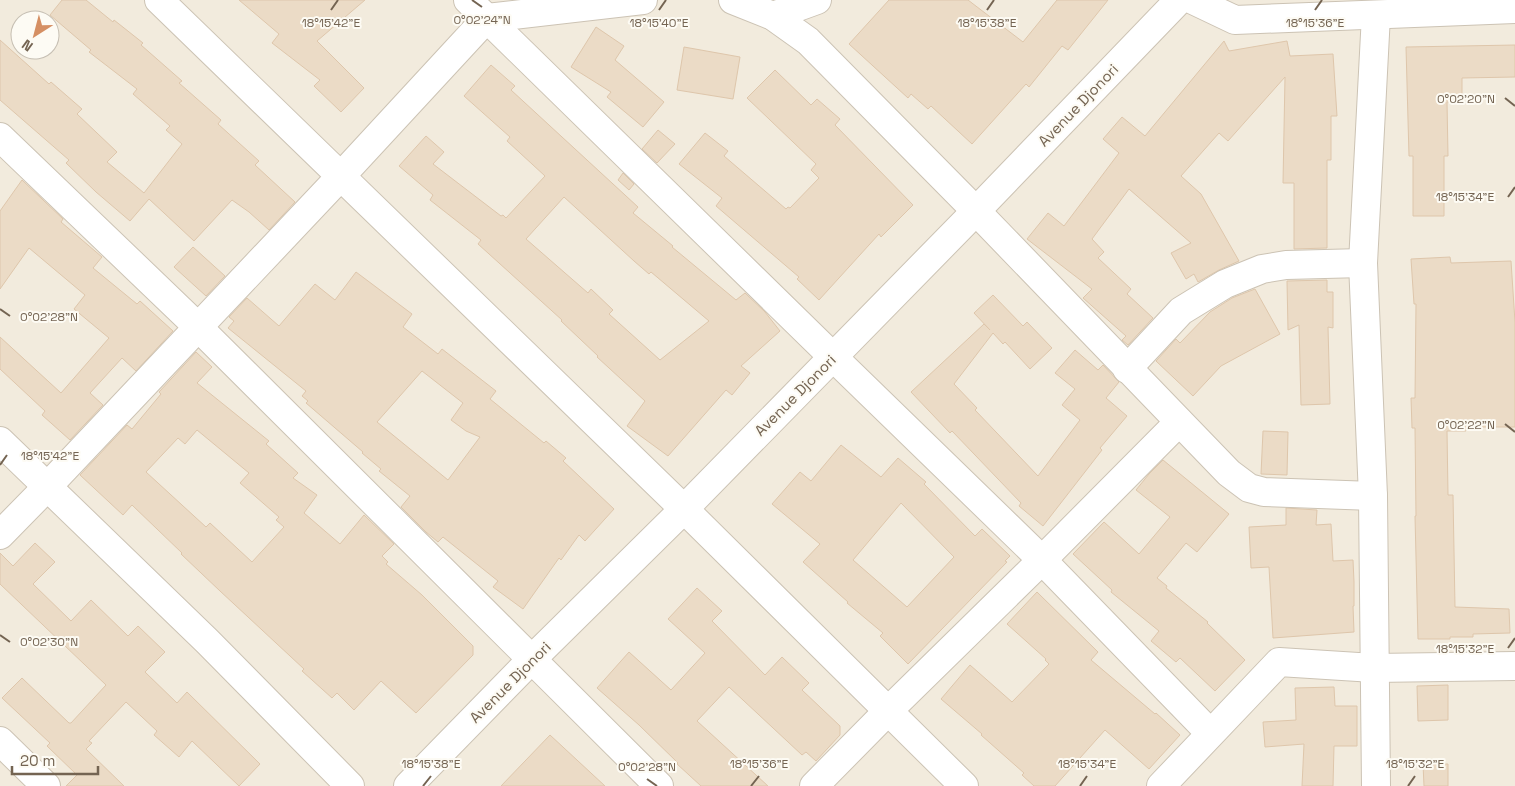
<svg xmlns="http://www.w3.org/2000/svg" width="1515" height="786" font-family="'Space Grotesk',sans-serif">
	<rect width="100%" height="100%" fill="#fbf8ee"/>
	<path fill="#f2ebdd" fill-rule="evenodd" d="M0 0H1515V786H0ZM20 20H50V50H20Z"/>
	<g fill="#ebdbc6" stroke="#dec6ab" fill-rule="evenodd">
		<polygon points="62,0 86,0 113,22 114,20 143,43 141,45 182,81 179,83 221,120 218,124 259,161 255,165 295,202 269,230 249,212 232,200 194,241 149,199 130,221 96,192 66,163 69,160 0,100 0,40 49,84 51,82 82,109 77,114 117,152 107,162 144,193 182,144 166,130 170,126 133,94 137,89 89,52 91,50 50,15"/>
		<polygon points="239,0 365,0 317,41 364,88 341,112 314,86 320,80 272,43 279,34"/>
		<polygon points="889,0 968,0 1023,42 1057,0 1108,0 1068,50 1062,46 1029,87 1026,84 972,144 931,106 928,109 911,94 908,98 849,44"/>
		<polygon points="596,27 624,46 615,60 664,102 643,127 607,97 611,92 571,67"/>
		<polygon points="1224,41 1229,51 1287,41 1290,56 1333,54 1337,116 1331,116 1331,160 1327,160 1327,248 1294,249 1294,183 1283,183 1285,77 1228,141 1219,133 1181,176 1201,194 1239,261 1219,270 1198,282 1194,274 1186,279 1171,253 1191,243 1129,189 1092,239 1104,252 1098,258 1131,289 1127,294 1153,318 1128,345 1122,340 1126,336 1083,298 1092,289 1027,239 1048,213 1064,226 1119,153 1103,139 1122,117 1145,136"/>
		<polygon points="1515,45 1515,77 1462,78 1462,102 1447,102 1448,156 1444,156 1444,216 1413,216 1413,156 1409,156 1406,47"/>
		<polygon points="684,47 740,57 733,99 677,90"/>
		<path d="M491 65 515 86 511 90 638 207 633 213 673 246 672 247 736 300 745 293 765 312 780 331 741 366 750 373 732 395 726 390 668 456 627 426 645 401 597 357 598 356 561 321 562 320 478 244 481 240 430 200 433 195 399 166 426 136 444 152 433 164 501 216 503 215 506 218 545 176 507 141 510 137 464 96ZM564 197 634 261 649 274 651 272 709 321 660 360 609 314 613 310 591 289 588 293 526 239Z"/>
		<polygon points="775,70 811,105 817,99 840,119 835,125 913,205 881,237 879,234 819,300 797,279 799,277 716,206 722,198 679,164 705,133 728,151 724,156 786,209 788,207 790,208 819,178 811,170 816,164 747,98"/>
		<polygon points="658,130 675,144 657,163 642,149"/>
		<polygon points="623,173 634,184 629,190 618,180"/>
		<polygon points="22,180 63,219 61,222 102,257 93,268 137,304 140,301 173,331 136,371 122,358 90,393 103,405 70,440 42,415 45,411 0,369 0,337 61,393 109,338 74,309 85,295 29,248 0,289 0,211"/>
		<polygon points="193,247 225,276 206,296 174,267"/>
		<polygon points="1450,257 1451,263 1511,261 1515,322 1515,427 1465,427 1466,431 1447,431 1448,495 1453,495 1455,607 1509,609 1510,633 1473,634 1473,637 1450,637 1450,639 1418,639 1415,516 1416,516 1415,428 1412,428 1411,398 1415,398 1416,304 1414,304 1411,259"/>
		<path d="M356 272 412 314 403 327 438 354 442 349 496 391 490 399 544 443 546 441 566 458 563 461 614 509 585 541 579 535 561 560 559 558 523 609 493 587 498 581 443 537 438 542 426 532 401 507 410 496 379 471 381 469 362 453 363 452 306 403 308 401 302 396 306 391 228 328 234 321 229 317 247 298 279 326 315 284 335 300ZM422 371 463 403 451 420 466 431 480 437 448 480 377 422Z"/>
		<polygon points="1327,280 1327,292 1333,292 1333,328 1328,327 1330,404 1301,405 1299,325 1288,330 1287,281"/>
		<polygon points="1255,289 1280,334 1221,366 1193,396 1156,361 1176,339 1180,343 1210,312 1232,298"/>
		<polygon points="993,295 1023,326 1027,322 1052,348 1030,369 1005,342 1003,344 993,333 954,384 977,408 975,410 1038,476 1080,420 1062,405 1075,389 1055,373 1075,350 1098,370 1103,365 1119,382 1106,398 1127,416 1100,448 1102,450 1043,526 1019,506 1021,503 952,431 950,433 911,392 984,324 990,330 974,313"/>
		<path d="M196 352 212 367 197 383 269 441 266 444 298 473 293 478 317 495 304 513 340 544 364 515 394 544 382 556 388 562 386 564 422 595 473 646V655L416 713 381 681 354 710 337 693 332 698 302 671 304 669 220 591 181 554 182 553 132 505 123 515 80 475 127 425 132 429 161 394 159 392ZM197 430 249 473 240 483 279 517 276 520 284 527 252 562 210 523 206 527 146 472 178 438 185 444Z"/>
		<polygon points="1263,431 1288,432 1287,475 1261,474"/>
		<path d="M841 445 881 477 898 458 926 482 924 484 975 536 982 529 1010 556 1005 561 1007 562 908 664 880 636 883 633 847 603 848 602 803 562 820 544 772 504 800 472 811 481ZM901 503 954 557 907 607 853 560Z"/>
		<polygon points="1163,460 1229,514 1197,552 1186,543 1157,578 1167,586 1166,588 1208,622 1207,623 1245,660 1215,691 1180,658 1176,662 1151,641 1159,631 1111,592 1112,590 1073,554 1104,522 1139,554 1170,517 1136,490 1149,474"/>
		<polygon points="1286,508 1317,510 1316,525 1331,524 1333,561 1353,560 1354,582 1354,606 1353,606 1354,632 1273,638 1269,567 1251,568 1249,527 1286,525"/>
		<polygon points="35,543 55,562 33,584 71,621 91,600 128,636 138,626 165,652 145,672 177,703 187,692 260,764 239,786 192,741 179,757 154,735 157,731 126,702 89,741 92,743 86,749 124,786 66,786 77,775 47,746 50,743 2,698 22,678 69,723 71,723 106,685 0,584 0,553 13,566"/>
		<polygon points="697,588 722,611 712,621 765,675 782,657 809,683 802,690 840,726 840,735 816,761 806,752 802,755 729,687 697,721 768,786 701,786 677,764 678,763 639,725 597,688 629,652 671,690 705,653 668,619"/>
		<polygon points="1037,592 1098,652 1091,660 1155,714 1156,713 1180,735 1149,769 1105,730 1055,786 1034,786 1022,775 1024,773 981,735 982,734 941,699 970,665 1012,702 1049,664 1045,660 1046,659 1007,624"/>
		<polygon points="1448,685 1448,720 1418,721 1417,686"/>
		<polygon points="1334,687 1335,706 1357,706 1357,746 1334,746 1333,786 1302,786 1304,744 1265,747 1263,722 1296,720 1295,688"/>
		<polygon points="550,735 605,786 501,786"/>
		<polygon points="1423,764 1448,764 1448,786 1424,786"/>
	</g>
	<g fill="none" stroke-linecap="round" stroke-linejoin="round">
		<defs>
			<g id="street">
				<polyline points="159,0 684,509 964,786"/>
				<polyline points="468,0 833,357 1042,560 1210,733"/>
				<polyline points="733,0 773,16 808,41 976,211 1229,473 1249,488 1264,492 1373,496"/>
				<polyline points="1193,0 1235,20 1515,9"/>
				<polyline points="773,16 817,0"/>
				<polyline points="0,137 198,327 659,786"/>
				<polyline points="1127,369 1181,311 1225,284 1262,269 1286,265 1363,263"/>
				<polyline points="0,441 207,641 350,786"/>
				<polyline points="0,535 47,487 341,176 487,18 643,0"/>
				<polyline points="0,741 46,786"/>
				<polyline points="408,786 531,660 684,509 976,211 1179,0"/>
				<polyline points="814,786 888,711 1042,560 1179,422"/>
				<polyline points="1161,786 1279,662 1374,668 1515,666"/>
				<polyline points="1376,786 1373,496 1363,263 1376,15"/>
			</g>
		</defs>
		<use href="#street" stroke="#ccc3b4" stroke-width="30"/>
		<use href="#street" stroke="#fff" stroke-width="28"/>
	</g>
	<path fill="none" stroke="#746452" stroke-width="2" d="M472 0 482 7M331 10 338 0M659 10 666 0M987 10 994 0M1315 10 1322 0M1505 98 1515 106M1508 197 1515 187M0 309 10 316M1505 424 1515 432M0 465 7 455M0 635 10 642M1508 648 1515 638M647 779 657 786M423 786 431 776M751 786 759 776M1080 786 1087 776M1408 786 1415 776"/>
	<g text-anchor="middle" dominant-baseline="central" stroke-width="4" stroke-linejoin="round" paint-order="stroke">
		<g font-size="15" fill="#746452" stroke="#fdfbf4">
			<text transform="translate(1078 105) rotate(-46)">Avenue Djonori</text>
			<text transform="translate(795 395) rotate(-45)">Avenue Djonori</text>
			<text transform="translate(510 682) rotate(-45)">Avenue Djonori</text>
		</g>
	</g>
	<g font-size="12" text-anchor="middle" fill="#746452" stroke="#fdfbf4" stroke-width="4" stroke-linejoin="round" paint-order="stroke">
		<text x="482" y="24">0°02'24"N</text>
		<text x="331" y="27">18°15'42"E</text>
		<text x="659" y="27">18°15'40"E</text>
		<text x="987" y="27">18°15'38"E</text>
		<text x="1315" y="27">18°15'36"E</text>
		<text x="1466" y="103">0°02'20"N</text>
		<text x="1465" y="201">18°15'34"E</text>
		<text x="49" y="321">0°02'28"N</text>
		<text x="1466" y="429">0°02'22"N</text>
		<text x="50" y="460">18°15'42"E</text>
		<text x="49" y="646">0°02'30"N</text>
		<text x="1465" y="653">18°15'32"E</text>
		<text x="431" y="768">18°15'38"E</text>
		<text x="759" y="768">18°15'36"E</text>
		<text x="1087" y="768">18°15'34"E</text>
		<text x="1415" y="768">18°15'32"E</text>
		<text x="647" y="771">0°02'28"N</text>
	</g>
	<g transform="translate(35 35) rotate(216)"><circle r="24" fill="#fdfbf4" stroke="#c6bfb3"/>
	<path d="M0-4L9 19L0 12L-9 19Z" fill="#d58f63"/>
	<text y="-8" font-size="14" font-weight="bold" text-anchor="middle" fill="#746452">N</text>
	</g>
	<path d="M12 766v8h86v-8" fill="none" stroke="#746452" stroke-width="2.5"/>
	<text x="20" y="766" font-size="15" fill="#746452" stroke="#fdfbf4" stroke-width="4" paint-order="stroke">20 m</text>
</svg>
